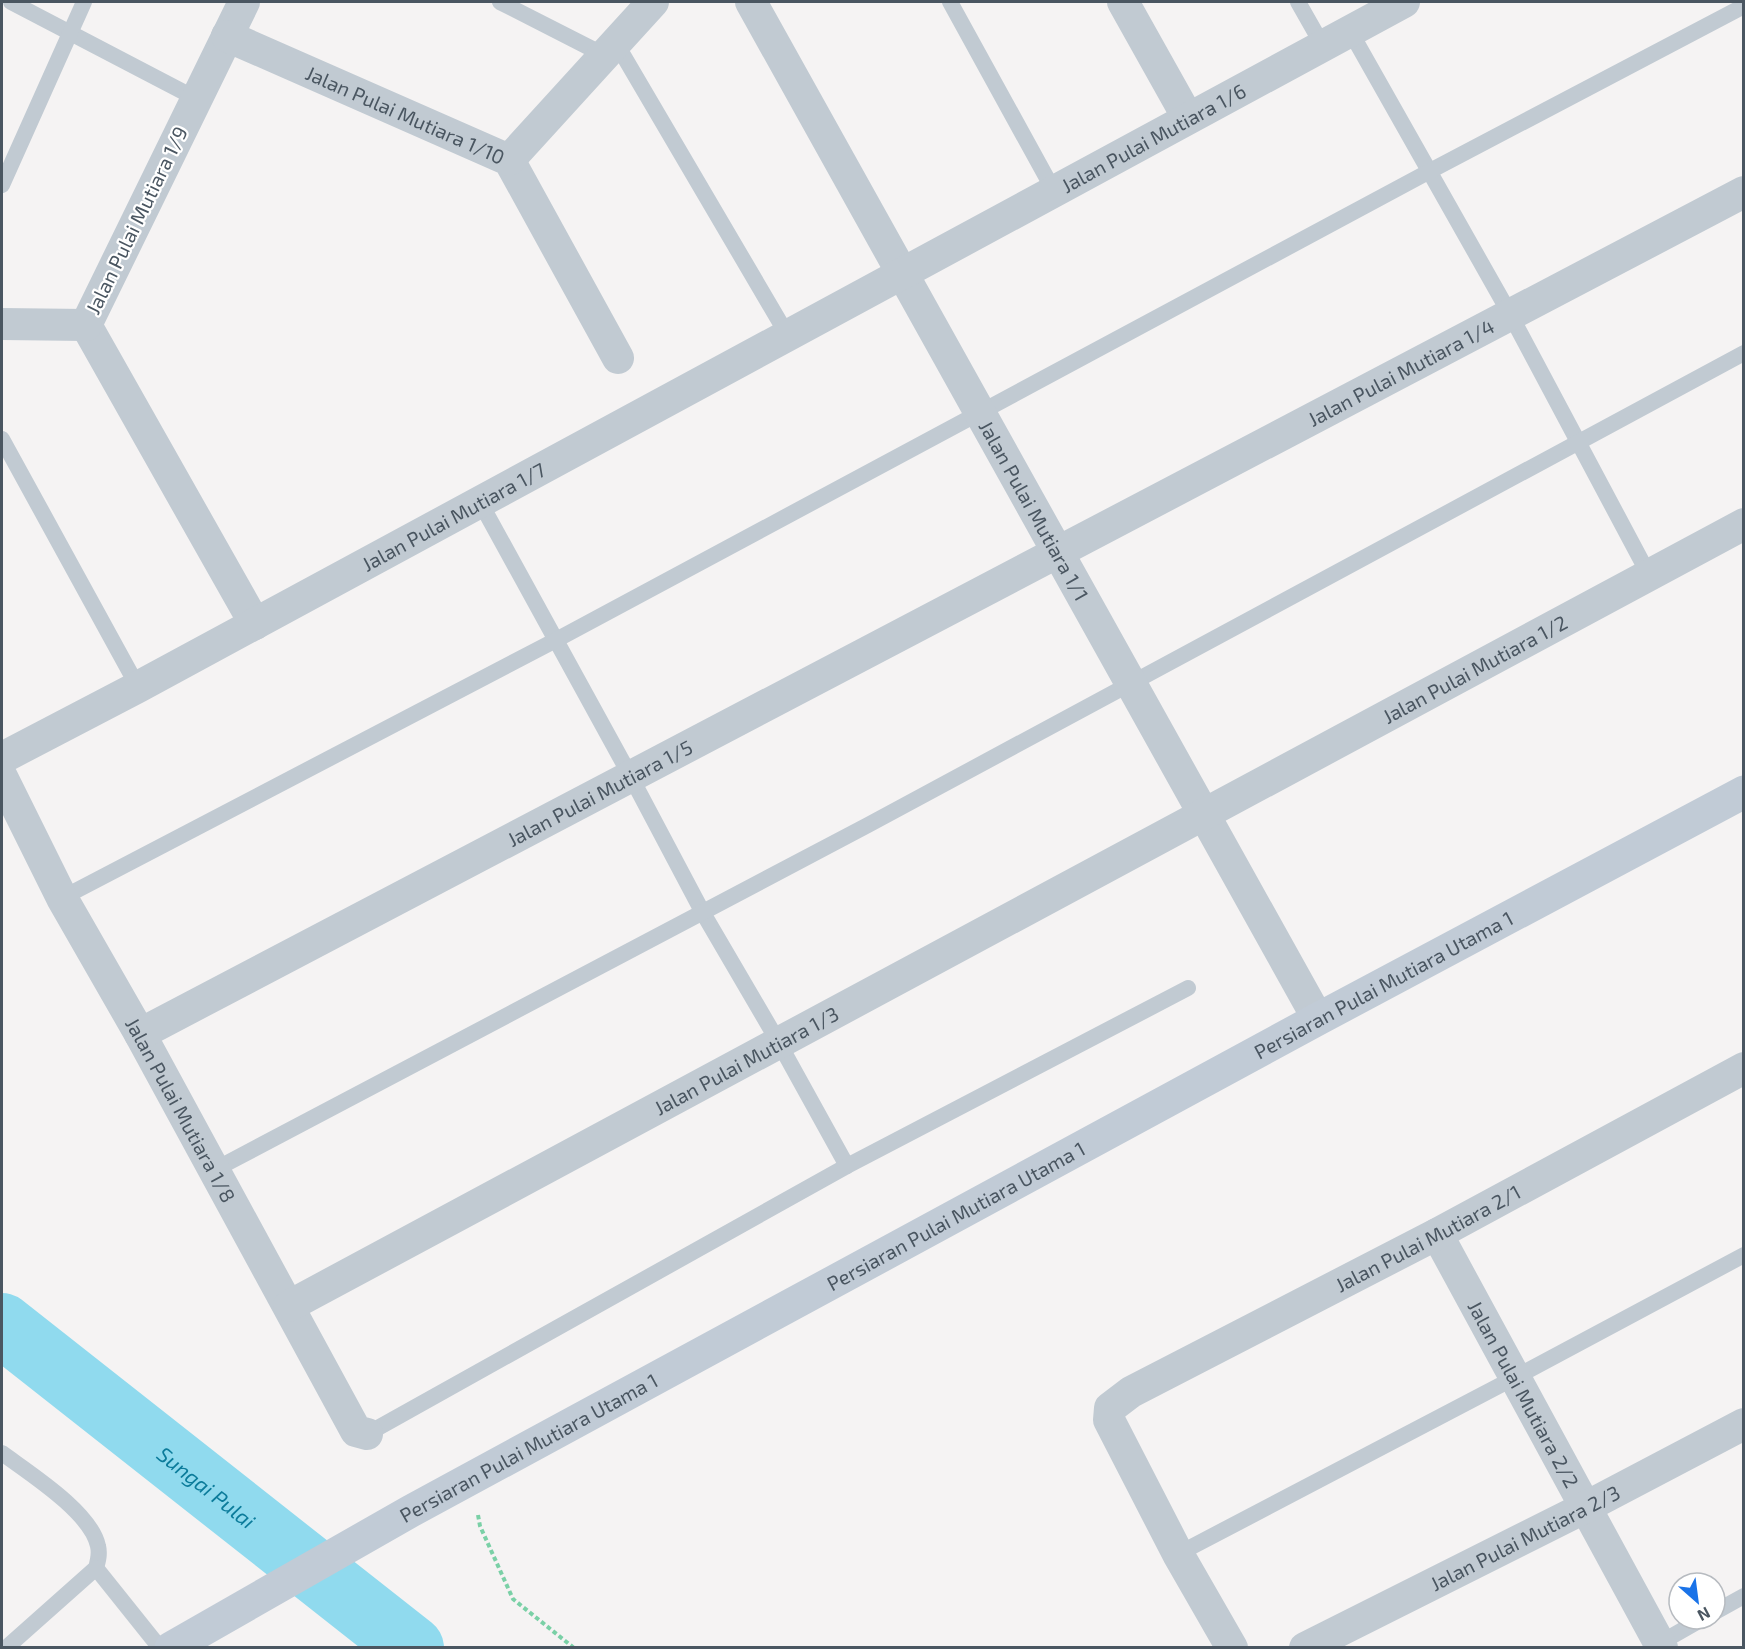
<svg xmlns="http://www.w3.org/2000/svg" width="1745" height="1649" font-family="'Exo 2',sans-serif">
	<rect width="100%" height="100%" fill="#f5f3f3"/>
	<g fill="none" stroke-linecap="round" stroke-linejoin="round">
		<path stroke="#90daee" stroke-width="64" id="s1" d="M2 1325 412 1648"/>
		<polyline stroke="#7ad0a6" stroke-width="4" stroke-dasharray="4.5 3" stroke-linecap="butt" points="478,1515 480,1526 513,1599 574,1648"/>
		<g stroke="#c1cad2" stroke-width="16">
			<polyline points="11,2 195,98"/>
			<polyline points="500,2 604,55"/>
			<polyline points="950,2 1054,191"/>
			<polyline points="1298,2 1323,46"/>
			<polyline points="1350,31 1510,314 1649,575"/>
			<polyline points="616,43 788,336"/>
			<polyline points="2,185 84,2"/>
			<polyline points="2,439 138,687"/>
			<polyline points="480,502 631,777 703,913 779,1043 847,1166"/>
			<polyline points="62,898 556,640 1430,171 1744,6"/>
			<polyline points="214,1170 868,825 1744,353"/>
			<polyline points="367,1434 847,1166 1188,988"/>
			<path d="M2 1453C29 1473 91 1512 98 1546 100 1554 98 1561 96 1568L6 1648"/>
			<polyline points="1178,1554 1514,1378 1744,1255"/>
			<polyline points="96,1568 160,1648"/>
			<polyline points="1715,1612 1744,1596"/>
			<polyline points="1660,1643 1702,1619"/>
		</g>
		<g stroke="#c1cad2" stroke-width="32">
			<polyline points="244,2 86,325 255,624"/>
			<path id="s2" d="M751 2 1318 1019"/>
			<polyline points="1123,2 1188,118"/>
			<path id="s3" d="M227 36 509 160 618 358"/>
			<polyline points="509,160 653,2"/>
			<polyline points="2,324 86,325"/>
			<path id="s4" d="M2 758 138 687 1404 2"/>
			<path id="s5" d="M2 777 62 898 140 1034 356 1431 367 1434"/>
			<path id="s6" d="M140 1034 1744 192"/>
			<path id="s7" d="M1437 1234 1662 1648"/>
			<path id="s8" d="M289 1306 1744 524"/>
			<path id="s9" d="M1232 1648 1178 1554 1109 1420 1110 1408 1131 1392 1437 1234 1744 1068"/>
			<path id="s10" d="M1305 1648 1586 1507 1744 1424"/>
		</g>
		<path stroke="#c1cbd6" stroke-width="33" id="s11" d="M171 1648 411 1511 1318 1019 1744 792"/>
	</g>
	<g text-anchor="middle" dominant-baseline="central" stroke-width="4.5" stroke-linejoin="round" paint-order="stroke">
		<g font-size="20" fill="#4a5661" stroke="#fff">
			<text stroke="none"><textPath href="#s3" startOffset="195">Jalan Pulai Mutiara 1/10</textPath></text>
			<text stroke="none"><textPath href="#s4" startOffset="1308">Jalan Pulai Mutiara 1/6</textPath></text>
			<text transform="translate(136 220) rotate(-64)">Jalan Pulai Mutiara 1/9</text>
			<text stroke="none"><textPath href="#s6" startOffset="1424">Jalan Pulai Mutiara 1/4</textPath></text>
			<text stroke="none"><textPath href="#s2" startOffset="582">Jalan Pulai Mutiara 1/1</textPath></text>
			<text stroke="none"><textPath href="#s4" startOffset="512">Jalan Pulai Mutiara 1/7</textPath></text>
			<text stroke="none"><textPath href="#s8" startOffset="1346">Jalan Pulai Mutiara 1/2</textPath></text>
			<text stroke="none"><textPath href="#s6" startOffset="519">Jalan Pulai Mutiara 1/5</textPath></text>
			<text stroke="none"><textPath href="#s11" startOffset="1382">Persiaran Pulai Mutiara Utama 1</textPath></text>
			<text stroke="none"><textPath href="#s8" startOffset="519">Jalan Pulai Mutiara 1/3</textPath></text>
			<text stroke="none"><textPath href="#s5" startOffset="378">Jalan Pulai Mutiara 1/8</textPath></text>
			<text stroke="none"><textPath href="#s11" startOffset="896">Persiaran Pulai Mutiara Utama 1</textPath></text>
			<text stroke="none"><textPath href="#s9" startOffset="632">Jalan Pulai Mutiara 2/1</textPath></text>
			<text stroke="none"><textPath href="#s7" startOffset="182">Jalan Pulai Mutiara 2/2</textPath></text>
			<text stroke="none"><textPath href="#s11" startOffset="410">Persiaran Pulai Mutiara Utama 1</textPath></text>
			<text stroke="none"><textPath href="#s10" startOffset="246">Jalan Pulai Mutiara 2/3</textPath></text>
		</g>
		<g font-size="21" font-style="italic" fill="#0c7c9b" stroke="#fff">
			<text stroke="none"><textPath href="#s1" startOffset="261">Sungai Pulai</textPath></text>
		</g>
	</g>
	<rect width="1745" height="1649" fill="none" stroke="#4a5661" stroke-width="6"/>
	<g transform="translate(1697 1601) rotate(152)"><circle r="28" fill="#ffffff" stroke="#b7bbc0" stroke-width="1.5"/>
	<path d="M0-4.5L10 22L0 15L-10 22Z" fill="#1a73e8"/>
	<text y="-9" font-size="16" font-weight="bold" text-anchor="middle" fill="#4a5661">N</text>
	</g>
</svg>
